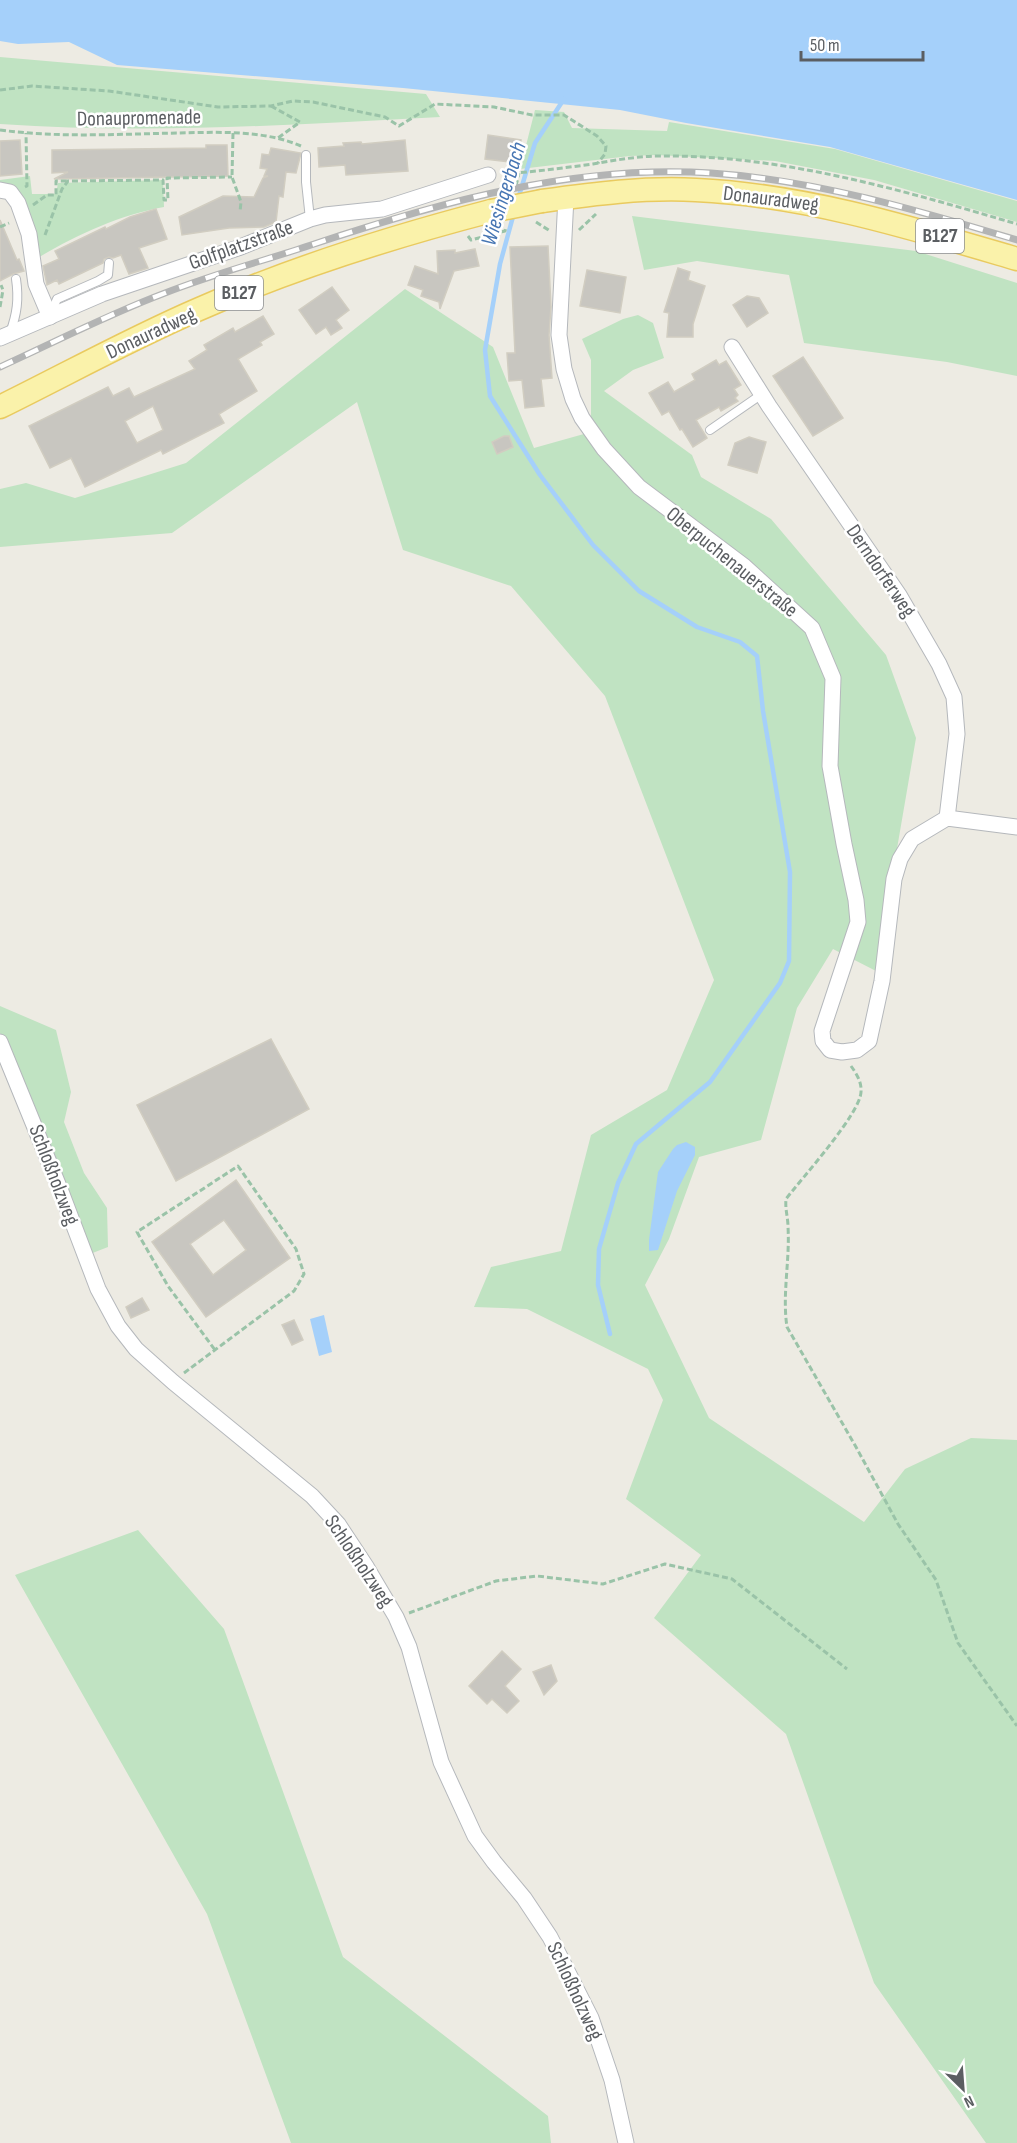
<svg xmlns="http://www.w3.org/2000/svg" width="1017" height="2143" font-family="'Sofia Sans Condensed',sans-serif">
	<rect width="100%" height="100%" fill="#edebe3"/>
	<g fill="#c0e3c2">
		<path d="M0 57 426 94 440 117C293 125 147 134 0 124Z"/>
		<polygon points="535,110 564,112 572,128 667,131 669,122 835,149 1017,201 1017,222 874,180 775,161 656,155 630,156 520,169"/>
		<path d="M30 176 32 194H56L58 183 163 180 164 207C119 215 74 236 36 259L16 192 0 182V180Z"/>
		<polygon points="632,216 916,251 1017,283 1017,376 947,362 804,343 789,275 697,261 644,270"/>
		<polygon points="405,289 493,347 534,448 591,432 591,360 582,339 623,319 638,315 653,323 664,358 633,370 604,391 692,455 701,477 771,519 886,655 916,738 876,971 833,949 797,1008 761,1140 699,1157 669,1239 645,1285 709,1418 864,1522 905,1469 971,1438 1017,1440 1017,2143 986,2143 874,1983 786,1734 654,1618 701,1555 626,1499 663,1400 648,1369 527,1309 474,1307 491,1267 561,1251 591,1135 667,1090 714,980 605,696 511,586 403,550 357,402 172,533 0,547 0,489 26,483 75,498 186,463"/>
		<polygon points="0,1006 56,1030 71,1092 64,1122 84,1173 107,1208 108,1247 90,1254 7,1045 0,1033"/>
		<polygon points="138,1530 224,1629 343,1957 548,2116 551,2143 291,2143 207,1914 15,1575"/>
	</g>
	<g fill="#a5d0fa">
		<polygon points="0,0 1017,0 1017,200 830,147 686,123 620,110 403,88 117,65 69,42 18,44 0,41"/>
		<polygon points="686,1142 695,1147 695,1155 677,1191 658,1250 649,1251 649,1240 658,1172 673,1149 677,1145"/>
		<polygon points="324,1315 332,1352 319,1356 310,1319"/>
	</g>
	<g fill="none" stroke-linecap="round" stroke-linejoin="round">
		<g stroke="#a5d0fa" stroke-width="4.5">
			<polyline points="518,199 535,143 564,99"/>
			<polyline points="514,213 500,264 485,350 490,396 540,475 593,545 639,591 697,627 740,642 757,656 763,711 790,872 789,961 780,983 710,1082 636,1144 618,1183 599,1249 598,1285 610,1334"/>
		</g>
	</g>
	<g fill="#c8c6c0" stroke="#d1cdc1" stroke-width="1.5" fill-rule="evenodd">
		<polygon points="488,135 521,140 518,163 485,159"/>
		<polygon points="20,140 22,174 0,176 0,141"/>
		<polygon points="405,140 408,171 346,175 345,165 319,167 318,148 344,146 343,143 361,142 362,144"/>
		<polygon points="206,145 227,145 228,176 54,179 68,172 52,173 52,150 206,148"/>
		<polygon points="271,148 301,153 296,173 286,172 283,197 279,196 276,222 264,227 229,228 182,235 179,217 223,196 254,197 263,178 268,176 264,176 267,169 260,168 262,154 269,155"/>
		<polygon points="156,209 167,239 139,248 148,268 129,274 121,255 113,258 109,257 104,259 103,263 59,284 57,280 47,285 43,266 59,259 55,251 105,227 106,229 130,217"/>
		<polygon points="0,220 17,260 19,259 24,271 13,274 0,281"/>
		<polygon points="548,246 551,307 549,335 552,378 541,379 544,406 525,408 522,380 509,381 507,353 515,353 510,247"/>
		<polygon points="475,249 479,266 454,271 440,309 439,302 421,296 423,290 408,285 415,266 438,274 437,251 455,250 455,253"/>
		<polygon points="678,268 690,272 688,280 705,286 693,324 693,337 667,337 669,313 664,312"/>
		<polygon points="587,270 626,277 620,313 580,306"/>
		<polygon points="332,287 349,310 336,320 342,328 331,335 326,327 316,334 299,310"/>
		<polygon points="747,296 759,298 768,313 747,327 733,305"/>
		<path d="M263 316 274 334 260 342 262 345 238 359 257 391 219 414 224 423 163 454 161 450 85 487 71 458 50 468 29 426 108 387 113 396 129 388 134 397 195 369 189 361 207 350 204 345 233 328 235 332ZM153 406 163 430 137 443 125 421Z"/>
		<polygon points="803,357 843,418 813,436 773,376"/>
		<polygon points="716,360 719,365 726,361 741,385 734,389 738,395 735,398 738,401 721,411 719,407 696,420 707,438 693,447 682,429 680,430 669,411 662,415 649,393 668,382 674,392 695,380 692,374"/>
		<polygon points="504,436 509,436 513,447 497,454 492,442"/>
		<polygon points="749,437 766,442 757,473 728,465 735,443"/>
		<polygon points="271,1039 309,1109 176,1181 137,1105"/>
		<path d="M236 1180 290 1258 206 1317 152 1242ZM224 1220 246 1250 213 1275 190 1244Z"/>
		<polygon points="142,1298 149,1310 131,1318 126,1307"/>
		<polygon points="294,1320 303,1340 292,1345 282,1325"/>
		<polygon points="502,1651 521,1669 505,1686 519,1701 507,1713 492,1699 487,1704 469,1686"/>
		<polygon points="551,1665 557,1681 544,1695 533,1672"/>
	</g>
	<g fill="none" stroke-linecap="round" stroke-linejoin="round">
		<defs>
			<g id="lane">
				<polyline points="306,155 306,182 310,219"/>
				<polyline points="50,315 57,299 98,281 108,275 109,263"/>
				<path d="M10 333C17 314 19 299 16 279"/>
				<polyline points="710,430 762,394"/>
			</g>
			<g id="street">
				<polyline points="0,190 10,192 18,203 29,234 36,284 50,317"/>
				<polyline points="566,197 559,335 564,369 573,399 582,418 604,449 639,487 744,566 812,628 833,678 830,766 844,844 856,900 858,922 822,1031 823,1041 830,1050 842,1052 857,1050 869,1041 882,981 894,879 900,859 912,839 947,818 1017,827"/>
				<polyline points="0,338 102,294 238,248 310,219 325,215 382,209 488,175"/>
				<polyline points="732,347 769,406 899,595 939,664 954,697 957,734 947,818"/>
				<polyline points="0,1042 60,1189 98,1289 118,1326 136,1349 173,1382 312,1496 338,1524 367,1568 396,1617 409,1647 441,1762 475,1836 494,1862 524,1898 550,1937 591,2018 612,2080 626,2143"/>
			</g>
			<g id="primary">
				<path d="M542 201C593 194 645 187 696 190 806 195 912 228 1017 259"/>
				<path d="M0 407C65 375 130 339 197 310 292 268 391 237 491 211"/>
			</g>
		</defs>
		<use href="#lane" stroke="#b5b8bc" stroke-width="10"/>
		<use href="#street" stroke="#b5b8bc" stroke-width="17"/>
		<use href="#primary" stroke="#e9ca5f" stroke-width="25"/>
		<g stroke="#9ac3a8" stroke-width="3" stroke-dasharray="6 3" stroke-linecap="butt">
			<polyline points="0,90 32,86 109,91 218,107 271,106 293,101 313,102 385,117 399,126 435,104 494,107 532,115 564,115 597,136 606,146 605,154 598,163"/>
			<polyline points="271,106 300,122 278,138"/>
			<path d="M0 130C59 138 120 134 179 133 219 132 264 130 301 146"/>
			<polyline points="233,133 232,177 241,202 240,212"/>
			<path d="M503 174C533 172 563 168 593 164 616 160 638 156 661 156 783 155 901 190 1017 224"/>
			<polyline points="516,186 519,173"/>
			<polyline points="25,187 27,186 26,133"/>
			<polyline points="33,205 47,195 56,195 56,181 68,181"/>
			<polyline points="536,222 550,231"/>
			<polyline points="0,227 9,223"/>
			<polyline points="579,230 596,214"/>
			<polyline points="45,235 62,189 68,181 163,180 164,200 168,200 167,178 232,177"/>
			<polyline points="468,236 471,240 505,231 506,227"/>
			<polyline points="0,307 3,290 1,285"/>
			<path d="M851 1066C856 1073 862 1082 861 1092 860 1114 802 1178 786 1199 785 1210 788 1217 788 1227 790 1261 782 1294 787 1327L856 1447 898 1524 936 1580 958 1643 1017 1726"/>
			<polyline points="184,1373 294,1291 304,1274 296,1249 238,1166 137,1232 168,1286 215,1350"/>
			<polyline points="409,1613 496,1581 537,1576 603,1584 665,1564 732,1579 847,1669"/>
		</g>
		<use href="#lane" stroke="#fff" stroke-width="8"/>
		<use href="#street" stroke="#fff" stroke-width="15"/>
		<use href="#primary" stroke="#faf2aa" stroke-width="22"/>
		<defs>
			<path id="rail" d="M0 367C55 342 109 314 165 293 213 274 263 261 311 245 441 202 574 164 711 173 816 180 917 210 1017 240"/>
		</defs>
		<use href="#rail" stroke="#b3b4b4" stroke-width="7"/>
		<use href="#rail" stroke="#fff" stroke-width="4.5" stroke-dasharray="14" stroke-linecap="butt"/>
		<defs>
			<polyline id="primary-bridge" points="491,211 542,201"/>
		</defs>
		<use href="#primary-bridge" stroke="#e9ca5f" stroke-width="25" stroke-linecap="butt"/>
		<use href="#primary-bridge" stroke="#faf2aa" stroke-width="22"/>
	</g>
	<g text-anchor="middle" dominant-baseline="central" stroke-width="5" stroke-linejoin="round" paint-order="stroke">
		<g fill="#fff" stroke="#8c8e91" stroke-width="1.5">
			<rect x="916" y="219" width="48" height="34" rx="4.5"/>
			<rect x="215" y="276" width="48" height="34" rx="4.5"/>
		</g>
		<g font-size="20" font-weight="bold" fill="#5b5e62">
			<text x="940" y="236">B127</text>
			<text x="239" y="293">B127</text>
		</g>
		<g font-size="21" fill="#5b5e62" stroke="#fff">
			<text transform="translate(139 118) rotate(-1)">Donaupromenade</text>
			<text transform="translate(771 199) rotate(7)">Donauradweg</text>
			<text transform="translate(241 245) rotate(-20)">Golfplatzstraße</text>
			<text transform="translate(151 333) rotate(-25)">Donauradweg</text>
			<text transform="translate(732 562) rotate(39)">Oberpuchenauerstraße</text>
			<text transform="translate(881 571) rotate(56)">Derndorferweg</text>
			<text transform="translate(54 1175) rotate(69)">Schloßholzweg</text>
			<text transform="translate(359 1561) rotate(56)">Schloßholzweg</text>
			<text transform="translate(575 1991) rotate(65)">Schloßholzweg</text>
		</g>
		<g font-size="22" font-style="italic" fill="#4776b3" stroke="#fff">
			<text transform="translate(504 194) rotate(-73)">Wiesingerbach</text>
		</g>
	</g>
	<g transform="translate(963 2089) rotate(155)" stroke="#ffffff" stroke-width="4.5" paint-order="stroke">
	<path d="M0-4.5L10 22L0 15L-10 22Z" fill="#5b5e62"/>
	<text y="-9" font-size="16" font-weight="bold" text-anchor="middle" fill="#5b5e62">N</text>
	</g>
	<path d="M801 51v9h122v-9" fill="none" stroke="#5b5e62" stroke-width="3"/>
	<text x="810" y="51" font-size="18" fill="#5b5e62" stroke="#ffffff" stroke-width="4.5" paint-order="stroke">50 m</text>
</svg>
